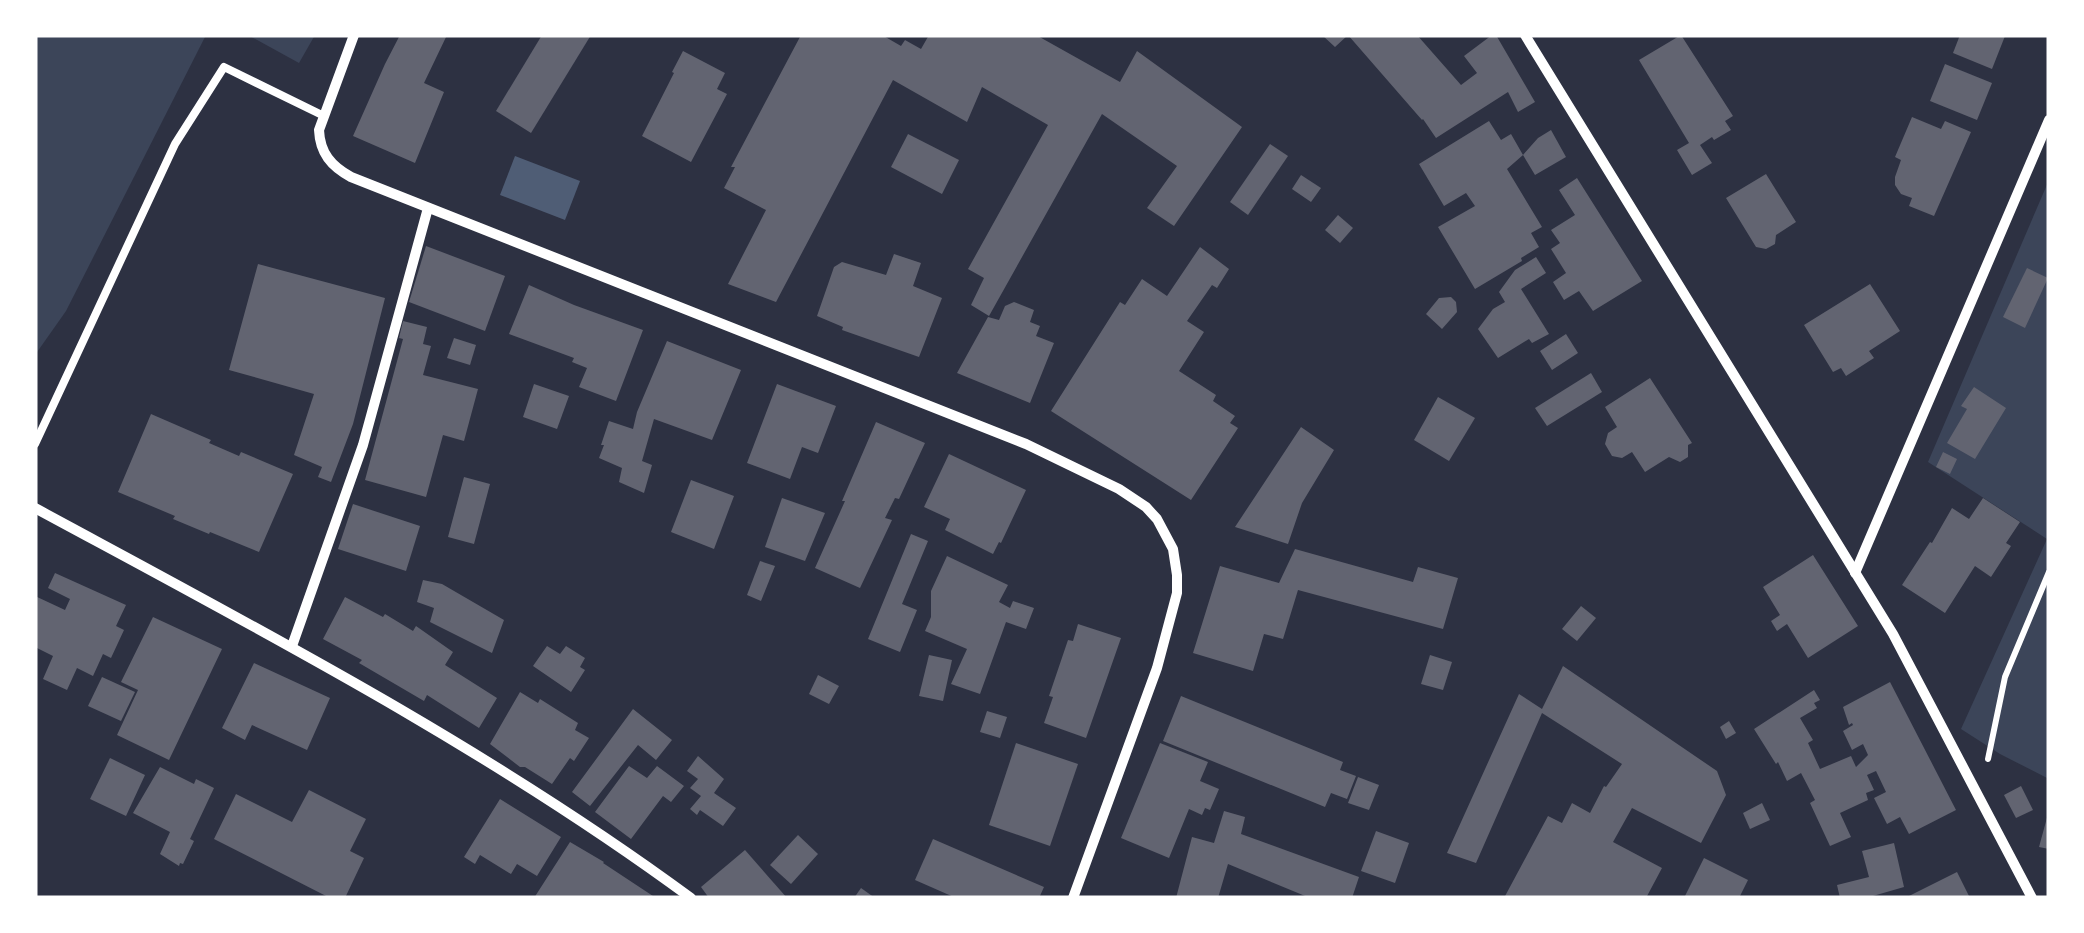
<svg xmlns="http://www.w3.org/2000/svg" width="2084" height="933" font-family="Poppins,sans-serif">
	<rect width="100%" height="100%" fill="#2d3142"/>
	<g fill="#3c4559">
		<polygon points="35,35 206,35 66,311 35,355"/>
		<polygon points="248,35 315,35 299,63"/>
		<polygon points="2049,180 2049,779 2000,754 1961,729 2047,539 1928,462"/>
	</g>
	<polygon fill="#4f5d75" points="515,156 580,181 565,220 500,195"/>
	<g fill="#626471">
		<polygon points="400,35 447,35 424,83 444,92 415,163 353,136 385,64"/>
		<polygon points="542,35 591,35 531,133 496,111"/>
		<polygon points="801,35 882,35 901,46 905,40 921,49 929,35 1036,35 1120,82 1137,51 1242,127 1174,226 1147,208 1177,166 1102,114 989,316 971,305 984,278 968,269 1048,125 982,87 967,122 893,80 776,302 728,284 766,210 724,188 735,167 731,167"/>
		<polygon points="1322,35 1417,35 1461,85 1477,73 1464,56 1492,35 1496,35 1535,102 1518,112 1508,92 1436,138 1423,119 1422,120 1348,35 1335,47"/>
		<polygon points="1681,35 1733,116 1725,121 1731,130 1714,140 1712,137 1700,145 1712,163 1692,175 1677,150 1689,143 1639,60"/>
		<polygon points="1960,35 2005,36 1992,69 1953,53"/>
		<polygon points="683,51 725,73 717,89 727,94 691,162 642,136 674,73 672,72"/>
		<polygon points="1945,64 1992,83 1977,120 1930,101"/>
		<polygon points="1912,117 1941,129 1945,121 1971,132 1934,216 1909,206 1912,198 1901,194 1895,185 1895,177 1901,160 1895,157"/>
		<polygon points="1489,121 1501,140 1511,134 1523,155 1538,138 1551,130 1566,157 1535,175 1523,155 1507,169 1542,227 1531,233 1539,247 1521,258 1522,261 1475,289 1438,227 1475,206 1466,193 1444,206 1419,164"/>
		<polygon points="908,134 959,160 942,194 891,167"/>
		<polygon points="1270,144 1288,156 1248,215 1230,202"/>
		<polygon points="1766,174 1796,222 1776,235 1775,244 1766,249 1756,247 1726,198"/>
		<polygon points="1301,175 1321,188 1311,202 1292,189"/>
		<polygon points="1577,178 1642,281 1593,311 1579,291 1564,300 1553,282 1566,273 1551,249 1560,243 1551,230 1575,215 1559,190"/>
		<polygon points="1338,215 1353,228 1340,243 1325,230"/>
		<polygon points="426,246 505,276 485,331 409,302"/>
		<polygon points="1200,247 1229,269 1217,288 1212,285 1187,321 1204,332 1179,371 1216,395 1213,401 1235,416 1230,423 1238,428 1191,500 1051,411 1120,302 1125,305 1142,279 1167,296"/>
		<polygon points="894,254 921,263 913,286 942,298 919,357 842,330 843,327 817,316 834,267 842,262 886,275"/>
		<polygon points="1536,257 1546,273 1521,289 1549,334 1532,343 1529,339 1498,358 1478,329 1493,309 1505,302 1499,292 1515,270"/>
		<polygon points="258,264 385,298 353,424 331,482 318,477 322,467 294,455 314,394 229,370"/>
		<polygon points="2027,268 2048,278 2025,328 2003,317"/>
		<polygon points="1870,284 1900,331 1869,351 1874,358 1846,376 1841,368 1833,372 1804,325"/>
		<polygon points="529,285 574,305 643,330 616,401 579,387 587,368 572,362 574,358 509,334"/>
		<polygon points="1451,297 1456,302 1457,312 1442,329 1426,314 1439,298"/>
		<polygon points="1014,302 1034,310 1030,322 1040,326 1036,336 1054,343 1030,403 957,373 988,317 999,320 1005,306"/>
		<polygon points="403,321 427,327 423,344 431,346 423,375 478,389 464,441 443,435 426,497 365,480 403,339 399,338"/>
		<polygon points="1566,334 1578,353 1552,370 1540,351"/>
		<polygon points="454,338 476,345 470,365 447,358"/>
		<polygon points="667,341 741,370 712,440 654,419 642,461 652,465 644,493 619,482 622,468 599,458 604,445 601,445 609,421 633,429 637,412"/>
		<polygon points="1591,373 1602,392 1547,426 1535,408"/>
		<polygon points="1650,378 1692,443 1688,445 1688,457 1680,462 1669,457 1645,472 1632,452 1622,458 1612,456 1605,444 1608,433 1617,427 1605,407"/>
		<polygon points="534,384 569,396 557,429 523,417"/>
		<polygon points="777,384 836,406 818,453 802,447 790,479 747,463"/>
		<polygon points="1974,387 2006,408 1975,459 1947,443 1967,409 1961,406"/>
		<polygon points="1438,397 1475,418 1449,461 1414,440"/>
		<polygon points="151,414 211,440 209,443 239,456 241,452 293,474 259,552 210,532 209,534 173,519 175,516 118,492"/>
		<polygon points="876,422 925,443 899,499 895,498 885,518 892,520 860,588 815,568 845,501 842,501"/>
		<polygon points="1301,427 1334,450 1302,503 1288,544 1235,527"/>
		<polygon points="1943,452 1957,459 1950,474 1936,467"/>
		<polygon points="949,454 1026,490 1001,543 999,542 993,554 945,530 950,519 924,507"/>
		<polygon points="464,477 490,484 474,544 448,537"/>
		<polygon points="691,480 734,496 714,549 671,532"/>
		<polygon points="782,498 825,513 805,561 765,547"/>
		<polygon points="1983,498 2020,522 2006,543 2011,546 1991,577 1975,566 1945,613 1902,585 1930,542 1932,543 1952,508 1969,519"/>
		<polygon points="353,504 420,526 406,571 338,549"/>
		<polygon points="911,534 928,541 902,604 917,610 900,652 868,639"/>
		<polygon points="1295,549 1413,582 1418,567 1458,578 1443,629 1298,590 1283,639 1264,634 1253,671 1193,653 1220,566 1279,583"/>
		<polygon points="1813,555 1858,626 1808,658 1787,624 1777,631 1771,621 1780,615 1763,587"/>
		<polygon points="947,556 1008,585 999,602 1010,608 1013,601 1034,608 1026,629 1006,622 980,694 951,684 967,649 925,631 931,617 931,591"/>
		<polygon points="760,561 775,566 761,601 747,595"/>
		<polygon points="55,573 126,605 116,626 124,630 111,658 103,654 93,676 77,668 67,690 43,679 53,656 35,647 35,596 65,610 70,599 48,588"/>
		<polygon points="423,580 442,584 504,620 492,653 430,622 434,608 417,602"/>
		<polygon points="345,597 383,617 385,614 413,631 416,626 453,652 445,665 497,698 479,728 427,695 424,701 359,663 362,660 323,639"/>
		<polygon points="1581,606 1596,618 1577,641 1562,629"/>
		<polygon points="153,617 222,649 169,760 117,735 138,690 121,682"/>
		<polygon points="1078,624 1121,638 1086,738 1044,723 1053,697 1049,696 1068,640 1073,641"/>
		<polygon points="547,646 560,654 566,646 585,658 580,667 585,670 571,692 533,666"/>
		<polygon points="929,655 952,660 943,701 919,696"/>
		<polygon points="1430,655 1452,662 1443,690 1421,684"/>
		<polygon points="254,663 330,698 307,750 252,725 245,740 222,728"/>
		<polygon points="1563,666 1717,771 1726,795 1701,843 1632,808 1613,842 1662,868 1646,898 1504,898 1548,816 1562,823 1572,803 1590,813 1604,786 1606,787 1622,764 1542,713 1476,863 1447,853 1519,694 1542,709"/>
		<polygon points="818,675 839,686 829,704 809,694"/>
		<polygon points="102,677 135,692 121,721 88,706"/>
		<polygon points="1890,682 1956,810 1909,834 1900,817 1887,824 1874,798 1886,792 1876,771 1867,775 1874,790 1866,793 1868,800 1840,813 1851,837 1830,846 1810,803 1815,800 1801,773 1787,781 1778,762 1776,764 1754,729 1814,690 1820,700 1814,703 1817,708 1800,718 1813,740 1808,743 1820,769 1851,756 1856,767 1868,755 1863,744 1852,750 1843,731 1853,725 1852,723 1849,725 1843,707"/>
		<polygon points="520,692 538,703 540,699 578,723 575,730 589,738 574,761 570,758 552,784 525,767 520,767 490,744"/>
		<polygon points="1181,696 1343,762 1340,770 1356,776 1347,799 1331,793 1325,807 1163,741"/>
		<polygon points="633,709 672,740 656,760 638,745 590,806 572,792"/>
		<polygon points="987,711 1007,717 1000,738 980,732"/>
		<polygon points="1729,721 1736,733 1726,739 1720,727"/>
		<polygon points="1016,743 1078,764 1050,846 989,825"/>
		<polygon points="1160,743 1208,762 1200,781 1219,789 1210,810 1205,808 1202,815 1189,809 1169,858 1121,838"/>
		<polygon points="698,756 724,779 714,793 736,808 723,826 700,810 697,815 690,809 701,796 690,788 698,779 687,771"/>
		<polygon points="110,758 145,775 126,816 90,799"/>
		<polygon points="629,766 647,778 657,766 684,786 671,802 663,796 631,839 595,812"/>
		<polygon points="160,767 194,784 196,779 214,788 190,839 194,841 183,864 180,863 179,866 160,854 170,832 133,813"/>
		<polygon points="1358,777 1379,785 1369,810 1348,803"/>
		<polygon points="2021,786 2033,810 2016,818 2004,795"/>
		<polygon points="309,790 366,819 350,851 364,858 345,898 330,898 214,839 236,794 292,822"/>
		<polygon points="500,799 561,837 537,876 517,864 511,874 480,855 475,864 464,857"/>
		<polygon points="1762,803 1770,820 1750,829 1743,813"/>
		<polygon points="1224,811 1245,817 1241,834 1359,877 1352,898 1310,898 1228,864 1218,898 1176,898 1192,837 1214,843"/>
		<polygon points="2048,814 2049,814 2049,849 2039,847"/>
		<polygon points="1376,831 1409,843 1395,883 1361,871"/>
		<polygon points="798,835 818,854 791,884 770,865"/>
		<polygon points="933,839 1044,887 1039,898 956,898 915,880"/>
		<polygon points="570,842 604,862 603,863 656,898 534,898"/>
		<polygon points="1894,843 1904,887 1866,898 1840,898 1837,885 1869,877 1862,851"/>
		<polygon points="745,850 787,898 709,898 701,887"/>
		<polygon points="1704,858 1748,880 1739,898 1684,898"/>
		<polygon points="1957,872 1970,898 1905,898"/>
		<polygon points="861,888 875,898 854,898"/>
	</g>
	<g fill="none" stroke-linecap="round" stroke-linejoin="round">
		<polyline stroke="#fff" stroke-width="6" points="1988,759 2005,677 2049,572"/>
		<polyline stroke="#fff" stroke-width="8" points="35,444 175,144 224,67 322,115"/>
		<g stroke="#fff" stroke-width="10">
			<path d="M354 35 319 130C320 153 331 166 351 177L1026 444 1119 489 1146 507 1157 519 1173 549 1177 575V593L1157 668 1073 898"/>
			<polyline points="1525,35 1893,634 2032,898"/>
			<path d="M35 508C259 629 486 747 691 898"/>
			<polyline points="1855,573 2049,120"/>
			<polyline points="292,646 363,445 428,208"/>
		</g>
	</g>
	<rect width="2084" height="933" fill="none" stroke="#ffffff" stroke-width="75"/>
</svg>
